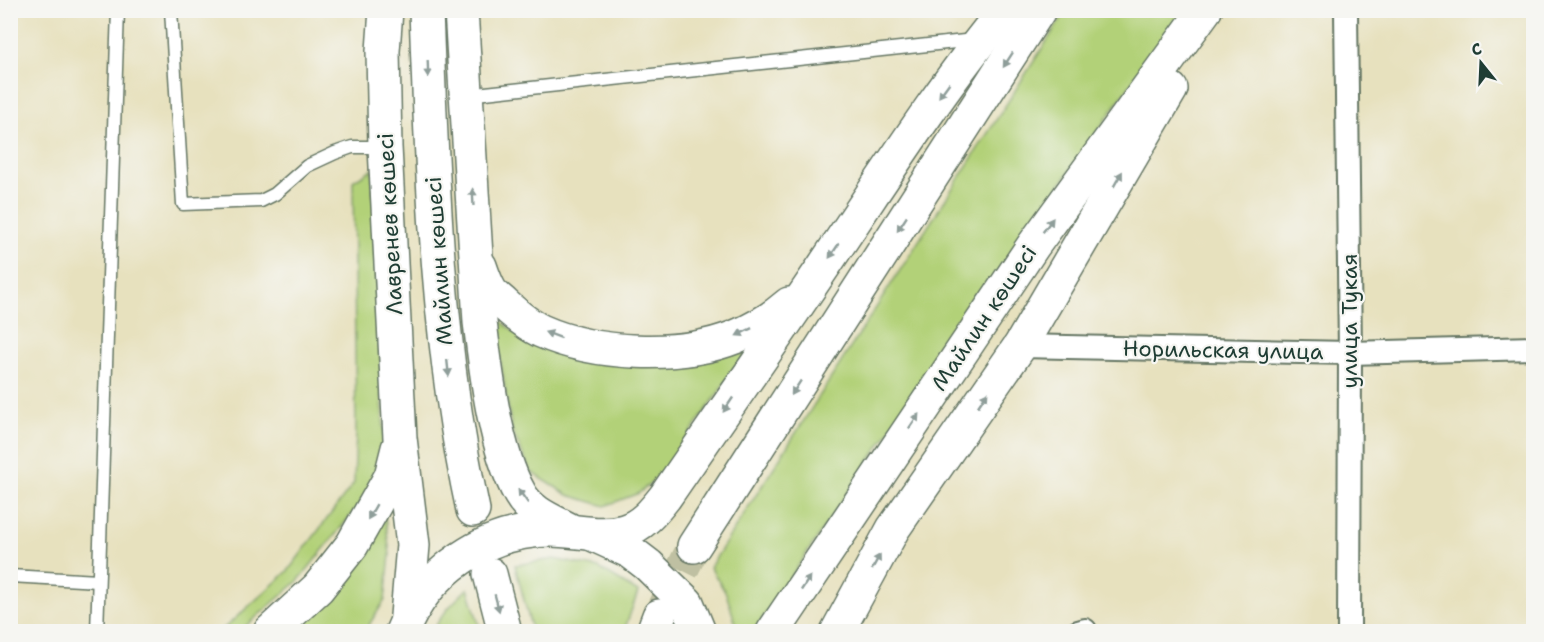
<svg xmlns="http://www.w3.org/2000/svg" width="1544" height="642" font-family="'Shantell Sans',sans-serif">
	<rect width="100%" height="100%" fill="#f6f6f2"/>
	<filter id="ink" filterUnits="userSpaceOnUse"><feTurbulence type="fractalNoise" baseFrequency=".0167" numOctaves="2"/><feDisplacementMap in="SourceGraphic" scale="12" xChannelSelector="R" yChannelSelector="G"/><feConvolveMatrix kernelMatrix="1 2 1 2 8 2 1 2 1" color-interpolation-filters="sRGB"/></filter>
	<filter id="wash" filterUnits="userSpaceOnUse"><feTurbulence type="fractalNoise" baseFrequency=".008" numOctaves="4" result="noise"/><feDisplacementMap in="SourceGraphic" scale="24" xChannelSelector="R" yChannelSelector="G"/><feGaussianBlur stdDeviation="1.35" result="paint"/><feColorMatrix in="noise" values="0 0 0 0 0 0 0 0 0 0 0 0 0 0 0 0 0 1.4 0 .05"/><feComposite in="paint" operator="in"/></filter>
	<g filter="url(#wash)">
		<rect width="100%" height="100%" fill="#e7e1be"/>
		<g fill="#b2d178" stroke="#688756" stroke-width="1.5">
			<polygon points="1066,11 1182,11 958,330 754,631 738,631 726,593 710,567"/>
			<polygon points="372,169 384,436 377,476 356,509 298,581 240,631 220,632 288,571 354,483 356,432 353,181"/>
			<polygon points="493,315 517,334 753,343 664,471 639,493 605,506 568,495 531,472 512,431"/>
			<polygon points="385,517 390,555 385,600 365,631 286,632"/>
			<polygon points="554,559 599,568 638,592 624,631 532,631 515,565"/>
			<path d="M468 588 481 631H433C441 614 455 601 468 588Z"/>
		</g>
	</g>
	<g filter="url(#ink)">
		<g fill="none" stroke-linecap="round" stroke-linejoin="round">
			<polyline stroke="#bfc0a2" stroke-width="33" stroke-dasharray="33 16" stroke-linecap="butt" points="660,614 694,546"/>
			<defs>
				<g id="lane">
					<polyline points="171,10 183,204 261,201 275,194 307,166 335,153 352,147 384,147"/>
					<polyline points="467,95 974,40"/>
					<polyline points="10,576 98,581"/>
					<polyline points="97,632 118,10"/>
				</g>
				<g id="street">
					<polyline points="1346,10 1350,353 1349,632"/>
					<polyline points="1020,346 1350,353 1534,348"/>
					<polyline points="1078,632 1085,630"/>
				</g>
				<g id="primary">
					<polyline points="386,10 383,51 385,147 400,438 413,545 407,616"/>
					<path d="M426 10C432 178 437 345 473 510"/>
					<path d="M461 10 480 322C486 372 495 450 520 494 530 512 551 520 568 529"/>
					<path d="M480 266C483 275 486 284 491 292 494 296 500 300 504 304 515 314 528 325 541 331 595 355 680 359 735 337 755 329 773 318 789 304"/>
					<polyline points="592,534 631,552 648,565 687,603 699,632"/>
					<polyline points="694,546 1039,10"/>
					<polyline points="490,574 505,632"/>
					<polyline points="270,632 318,588 352,545 391,476 398,448"/>
					<path d="M402 632C426 571 486 530 551 530 575 530 600 538 624 531 642 526 654 511 665 497 722 414 780 332 836 248 890 168 943 85 1005 10"/>
					<polyline points="653,632 659,616"/>
					<polyline points="773,632 1033,246 1205,10"/>
					<polyline points="837,632 893,529 1020,346 1171,89"/>
				</g>
			</defs>
			<use href="#lane" stroke="#657664" stroke-width="15"/>
			<use href="#street" stroke="#657664" stroke-width="26"/>
			<use href="#primary" stroke="#657664" stroke-width="36"/>
			<use href="#lane" stroke="#fff" stroke-width="12"/>
			<use href="#street" stroke="#fff" stroke-width="22"/>
			<use href="#primary" stroke="#fff" stroke-width="33"/>
		</g>
		<defs><path id="oneway-solid" d="M-6-.8H1V-3.2L6.5 0L1 3.2V.8H-6Z" transform="scale(1.5)"/></defs>
		<g fill="#8f9e9a">
			<use href="#oneway-solid" transform="translate(1008 60) rotate(123)"/>
			<use href="#oneway-solid" transform="translate(428 69) rotate(88)"/>
			<use href="#oneway-solid" transform="translate(944 90) rotate(126)"/>
			<use href="#oneway-solid" transform="translate(1118 179) rotate(-60)"/>
			<use href="#oneway-solid" transform="translate(473 197) rotate(-93)"/>
			<use href="#oneway-solid" transform="translate(902 224) rotate(123)"/>
			<use href="#oneway-solid" transform="translate(1048 225) rotate(-54)"/>
			<use href="#oneway-solid" transform="translate(834 251) rotate(124)"/>
			<use href="#oneway-solid" transform="translate(744 332) rotate(154)"/>
			<use href="#oneway-solid" transform="translate(553 335) rotate(-160)"/>
			<use href="#oneway-solid" transform="translate(448 368) rotate(84)"/>
			<use href="#oneway-solid" transform="translate(796 388) rotate(123)"/>
			<use href="#oneway-solid" transform="translate(983 399) rotate(-56)"/>
			<use href="#oneway-solid" transform="translate(728 405) rotate(124)"/>
			<use href="#oneway-solid" transform="translate(914 421) rotate(-56)"/>
			<use href="#oneway-solid" transform="translate(523 496) rotate(-125)"/>
			<use href="#oneway-solid" transform="translate(372 512) rotate(120)"/>
			<use href="#oneway-solid" transform="translate(876 562) rotate(-61)"/>
			<use href="#oneway-solid" transform="translate(806 583) rotate(-56)"/>
			<use href="#oneway-solid" transform="translate(497 603) rotate(75)"/>
		</g>
	</g>
	<g text-anchor="middle" dominant-baseline="central" stroke-width="4.5" stroke-linejoin="round" paint-order="stroke">
		<g font-size="22" fill="#1f3d34" stroke="#f6f6f2">
			<text transform="translate(390 224) rotate(-93)">Лавренев көшесі</text>
			<text transform="translate(439 261) rotate(-94)">Майлин көшесі</text>
			<text transform="translate(984 318) rotate(-56)">Майлин көшесі</text>
			<text transform="translate(1349 321) rotate(-90)">улица Тукая</text>
			<text transform="translate(1223 350) rotate(1)">Норильская улица</text>
		</g>
	</g>
	<rect width="1544" height="642" fill="none" stroke="#f6f6f2" stroke-width="36"/>
	<g transform="translate(1481 63) rotate(342)" stroke="#f6f6f2" stroke-width="4.5" paint-order="stroke">
	<path d="M0-4.5L10 22L0 15L-10 22Z" fill="#1f3d34"/>
	<text y="-9" font-size="16" font-weight="bold" text-anchor="middle" fill="#1f3d34">С</text>
	</g>
</svg>
